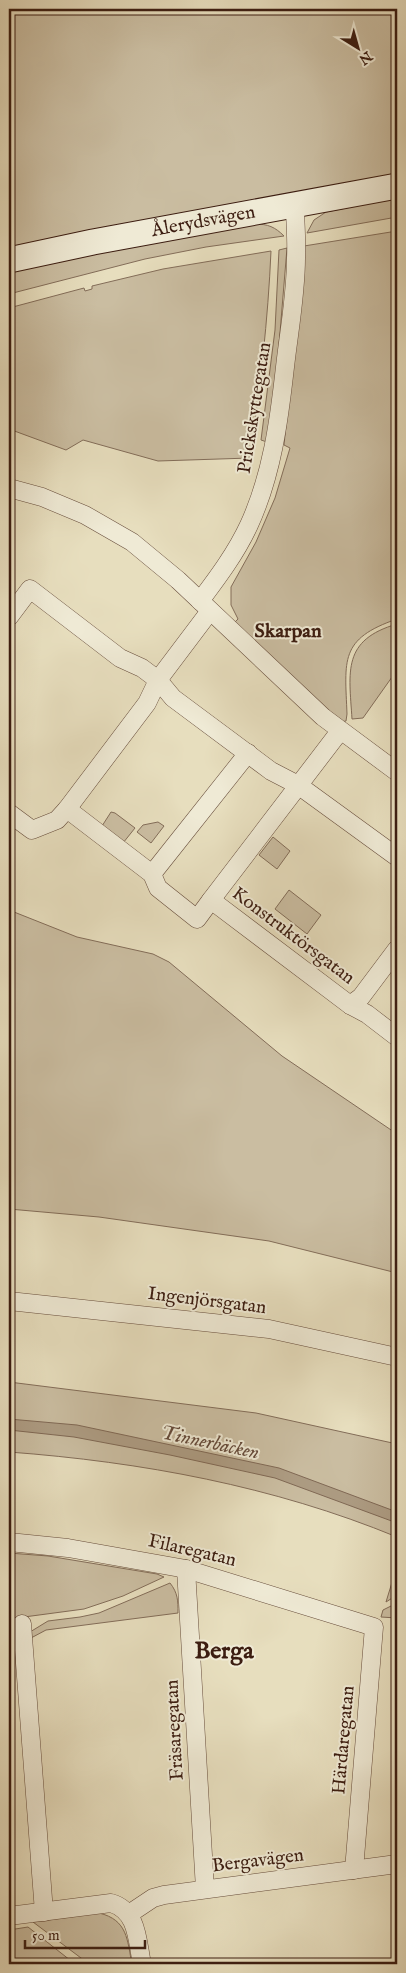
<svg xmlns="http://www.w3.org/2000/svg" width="406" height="1973" font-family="'IM FELL English',serif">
	<rect width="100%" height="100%" fill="#e7debe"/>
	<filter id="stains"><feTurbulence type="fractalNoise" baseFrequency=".004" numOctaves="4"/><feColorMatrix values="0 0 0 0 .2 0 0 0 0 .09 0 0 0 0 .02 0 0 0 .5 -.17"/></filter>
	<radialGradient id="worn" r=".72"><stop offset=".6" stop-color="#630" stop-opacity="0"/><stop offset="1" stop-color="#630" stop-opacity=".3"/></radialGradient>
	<g fill="#cabda1" stroke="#836d59">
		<polygon points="9,9 397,9 397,174 9,249"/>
		<polygon points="397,198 397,217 307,233 314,220 326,212"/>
		<path d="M255 224C268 224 275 227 284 236L206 247 145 259 9 294V272L67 258Z"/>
		<path d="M397 231V619C339 639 345 660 347 714L346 721 341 722 234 623 238 619 231 605V587L256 542 275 498 290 448 284 445 304 246Z"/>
		<polygon points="287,248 276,381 267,442 261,440 275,330 279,250"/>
		<path d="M271 251C268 320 260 389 250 458L158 461 83 440 66 450 9 429V308L84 288 85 291 92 289V286L163 269Z"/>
		<path d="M397 624V670L363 718 352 719C349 671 342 640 397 624Z"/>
		<polygon points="111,812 115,813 135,828 123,843 102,826"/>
		<polygon points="158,822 164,826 151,843 137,832 143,825"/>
		<polygon points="273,837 290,851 277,869 259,855"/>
		<polygon points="289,890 321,915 307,934 275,909"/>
		<polygon points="9,910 77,937 153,954 169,962 282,1056 397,1134 397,1273 269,1241 99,1217 9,1209"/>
		<path d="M9 1382 256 1413 397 1444V1537C273 1486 142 1462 9 1452Z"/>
		<polygon points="9,1553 48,1556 157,1574 164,1577 123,1596 84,1609 9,1619"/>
		<polygon points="397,1566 397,1595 386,1602"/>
		<path d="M170 1583C178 1593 178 1601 178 1613L46 1630 31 1638 30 1632 48 1621 80 1617 99 1613Z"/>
		<polygon points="397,1603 397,1618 381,1617 383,1610"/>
		<path d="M99 1913C128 1920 127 1940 132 1964H89L33 1922Z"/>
		<polygon points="28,1927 75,1964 9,1964 9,1930"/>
	</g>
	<polygon fill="#ad9c83" stroke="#806955" points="9,1419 77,1425 279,1468 397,1512 397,1523 275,1478 170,1455 74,1437 9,1430"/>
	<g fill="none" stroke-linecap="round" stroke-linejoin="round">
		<defs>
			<g id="minor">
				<polyline points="9,488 42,497 85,515 132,542 178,580 323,717 397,772"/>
				<path d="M200 601C218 577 236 553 249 525 272 475 279 421 285 367 289 331 296 294 296 258 297 240 295 222 295 204"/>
				<polyline points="9,617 30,589 120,658 142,668 158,680 173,698 271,771 298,785 397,857"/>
				<polyline points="67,809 147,703 158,680 210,611"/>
				<polyline points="9,813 32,830 57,820 67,809 152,874 158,888 197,919 211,900 350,1005 367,1014 397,1037"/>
				<polyline points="152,874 248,753"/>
				<polyline points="211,900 340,731"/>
				<polyline points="350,1005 361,997 397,949"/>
				<polyline points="9,1301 269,1329 397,1357"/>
				<polyline points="9,1542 68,1548 186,1569 374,1627 354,1870"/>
				<polyline points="186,1569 205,1889"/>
				<polyline points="22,1624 44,1912"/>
				<polyline points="129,1914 153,1898 164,1895 397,1864"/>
				<path d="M9 1916 111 1903C138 1911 137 1940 142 1964"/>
			</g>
			<g id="secondary">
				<path id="s1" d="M9 260 93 242 397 186"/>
			</g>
		</defs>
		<use href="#minor" stroke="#674d3c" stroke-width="19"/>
		<use href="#secondary" stroke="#3c1d11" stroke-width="27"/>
		<use href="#minor" stroke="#efead5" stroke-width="18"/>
		<use href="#secondary" stroke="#efead5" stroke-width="25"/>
	</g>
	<g text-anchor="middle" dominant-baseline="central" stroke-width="4" stroke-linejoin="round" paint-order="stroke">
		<g font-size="19" fill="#3c1d11" stroke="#efead5">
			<text stroke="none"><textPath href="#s1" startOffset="198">Ålerydsvägen</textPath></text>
			<text transform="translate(255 408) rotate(-81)">Prickskyttegatan</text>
			<text transform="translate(293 936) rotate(37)">Konstruktörsgatan</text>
			<text transform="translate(207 1301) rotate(7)">Ingenjörsgatan</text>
			<text transform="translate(192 1551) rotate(13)">Filaregatan</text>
			<text transform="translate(175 1730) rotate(-93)">Fräsaregatan</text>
			<text transform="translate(344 1740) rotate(-85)">Härdaregatan</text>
			<text transform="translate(258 1861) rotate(-7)">Bergavägen</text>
		</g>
		<g font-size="20" font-weight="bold" fill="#3c1d11" stroke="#efead5">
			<text x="288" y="631">Skarpan</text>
		</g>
		<g font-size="20" font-style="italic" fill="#644939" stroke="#efead5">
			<text transform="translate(210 1443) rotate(12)">Tinnerbäcken</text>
		</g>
		<g font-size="24" font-weight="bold" fill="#3c1d11" stroke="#efead5">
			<text x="224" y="1651">Berga</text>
		</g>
	</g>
	<rect width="406" height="1973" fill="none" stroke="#e7debe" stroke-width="30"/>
	<rect x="10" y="10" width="386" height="1953" fill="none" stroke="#3c1d11" stroke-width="2.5"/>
	<rect x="15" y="15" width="376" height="1943" fill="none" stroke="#3c1d11"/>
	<g transform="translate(358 48) rotate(143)" stroke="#efead5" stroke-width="4" paint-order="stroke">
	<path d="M0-4L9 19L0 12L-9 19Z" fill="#3c1d11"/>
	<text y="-8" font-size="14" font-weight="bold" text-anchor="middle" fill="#3c1d11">N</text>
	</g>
	<path d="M25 1940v8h120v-8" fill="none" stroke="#3c1d11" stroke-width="2.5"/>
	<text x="32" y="1940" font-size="15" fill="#3c1d11" stroke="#efead5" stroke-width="4" paint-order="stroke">50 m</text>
	<rect width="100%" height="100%" filter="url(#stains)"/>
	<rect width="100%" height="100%" fill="url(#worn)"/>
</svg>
